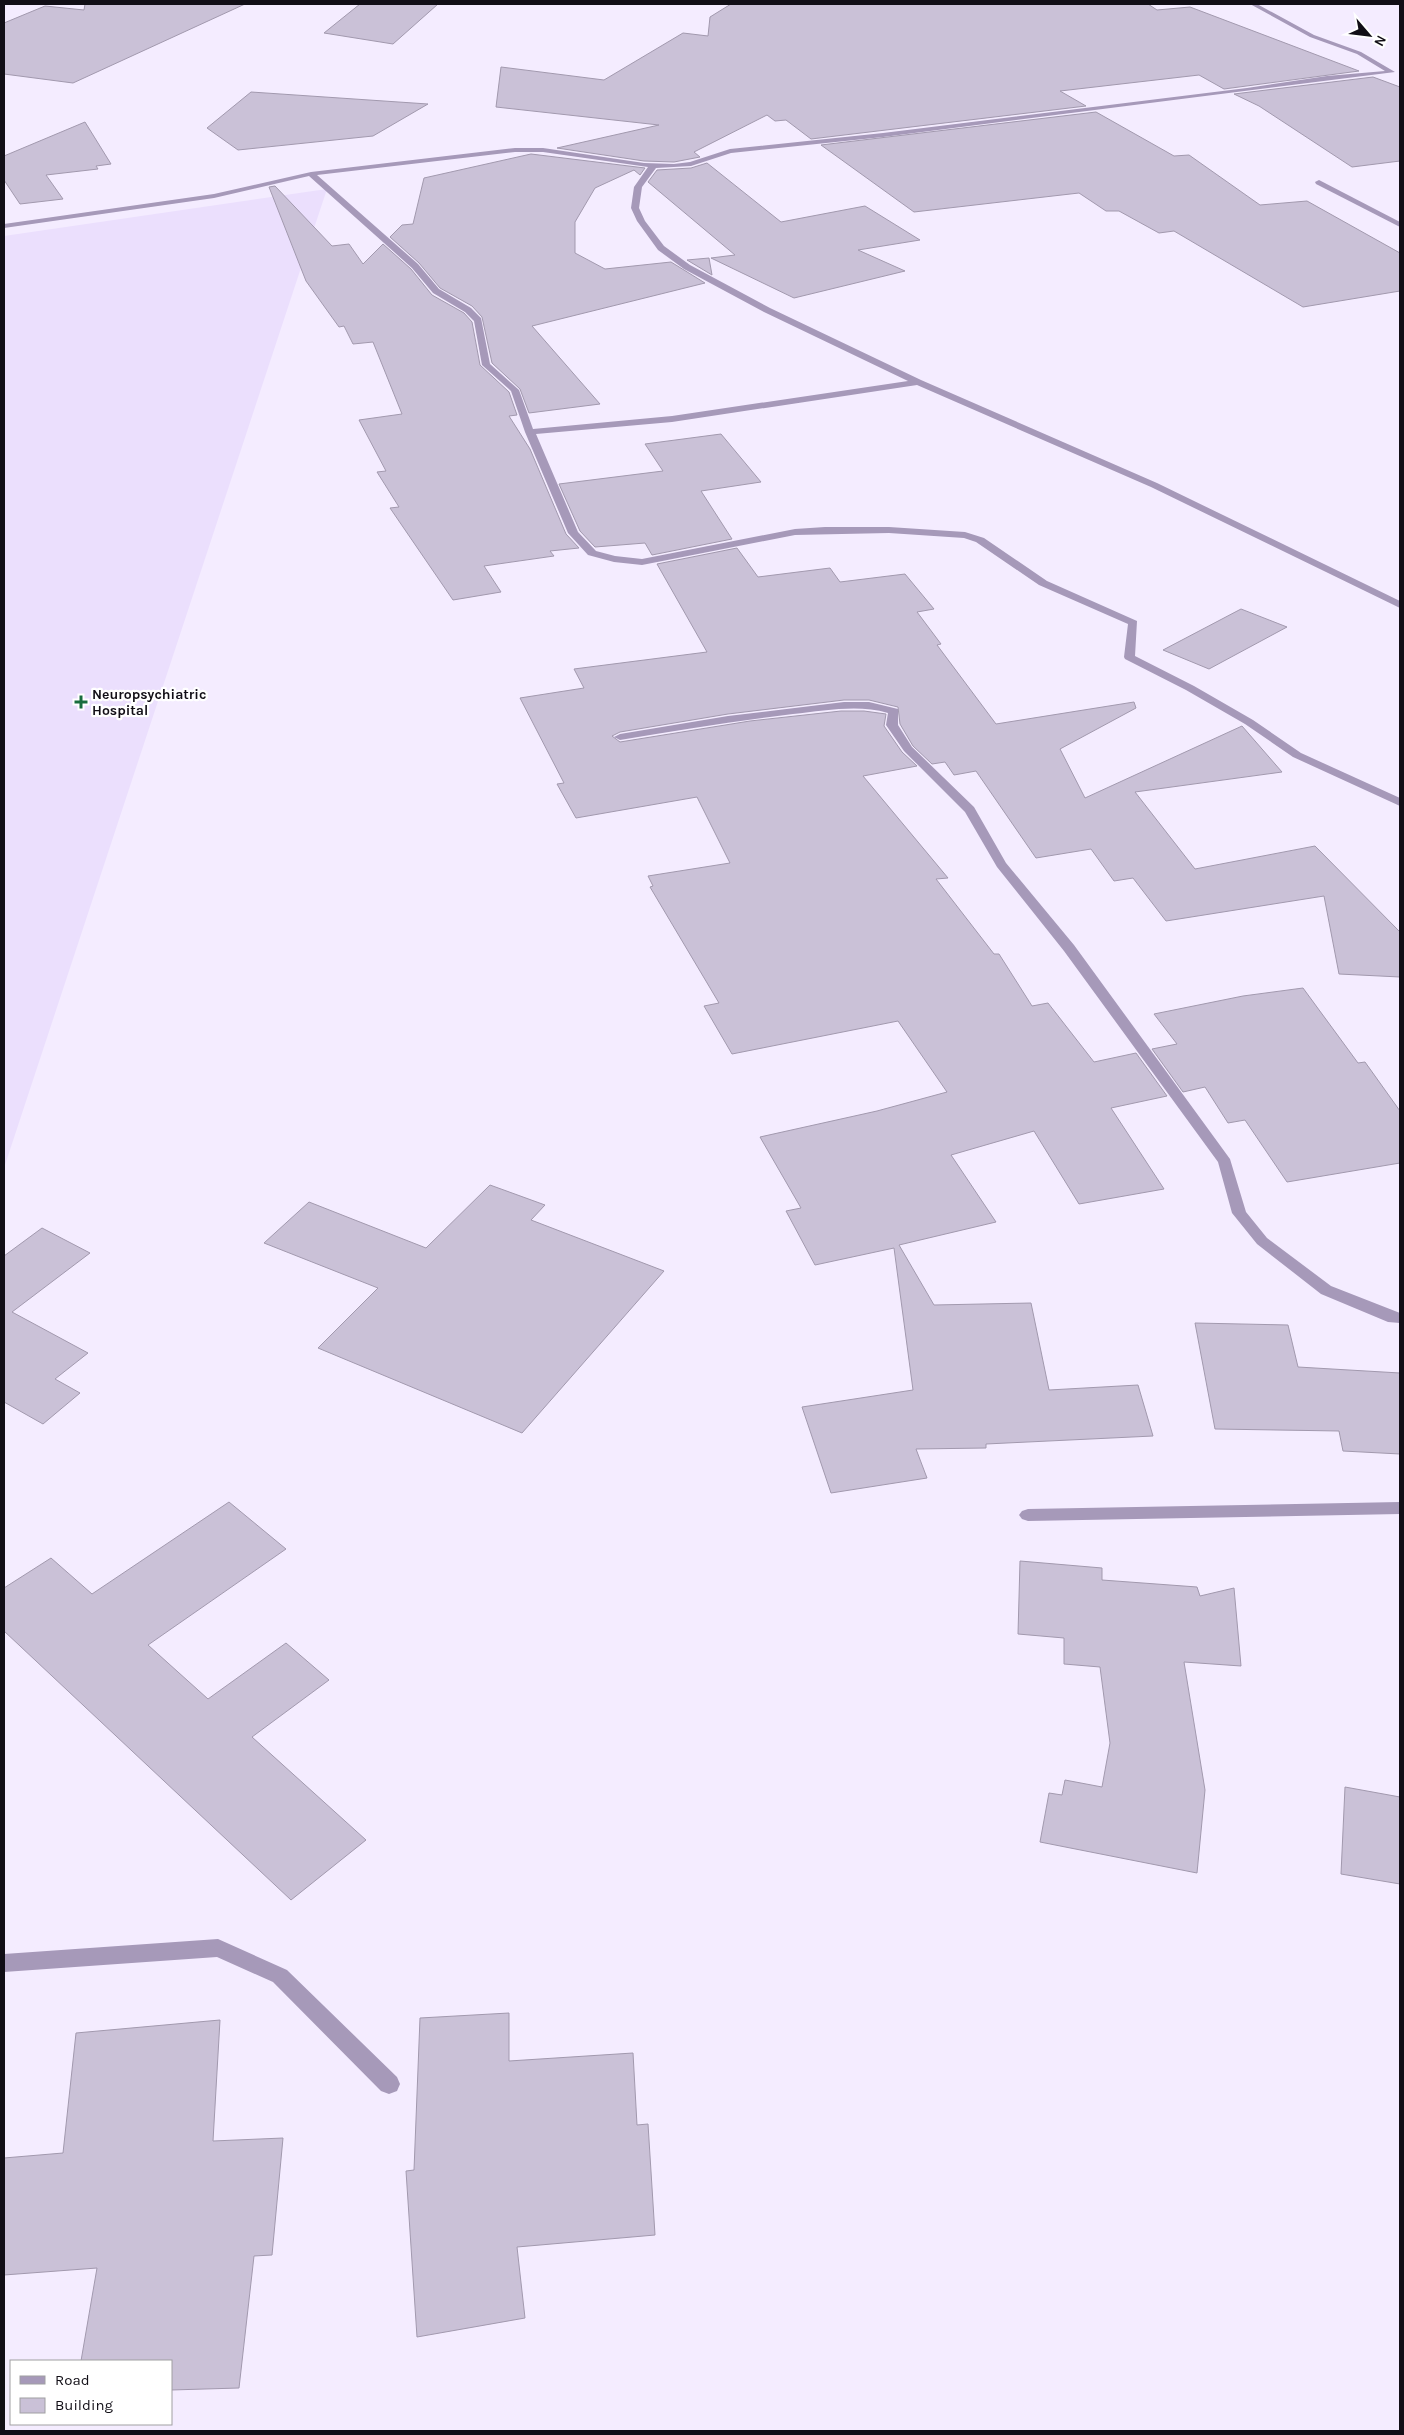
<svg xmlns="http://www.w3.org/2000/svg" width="1404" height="2435" font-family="Karla,sans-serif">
	<rect width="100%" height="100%" fill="#f4ecff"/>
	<polygon fill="#ebdffd" points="327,189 4,1168 4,236"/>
	<g fill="#cac1d7" stroke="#a299ae">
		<polygon points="85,4 245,4 73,83 4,74 4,23 45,6 84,10"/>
		<polygon points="360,4 438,4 393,44 324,33"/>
		<polygon points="731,4 1148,4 1157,10 1190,7 1359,71 1224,89 1199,75 1060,91 1086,106 811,139 786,120 775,121 767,115 694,152 700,157 674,162 644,161 557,148 659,125 496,107 501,67 604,80 683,33 708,36 710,17"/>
		<polygon points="1373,77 1400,87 1400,161 1352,167 1259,106 1234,94"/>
		<polygon points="251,92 428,104 373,136 238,150 207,128"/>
		<polygon points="1096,112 1174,156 1189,155 1260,205 1307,201 1400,253 1400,291 1303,307 1174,231 1159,233 1119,211 1106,211 1079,193 914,212 821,145"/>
		<polygon points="85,122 111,164 96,166 98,169 46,175 63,199 20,204 4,180 4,156"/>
		<polygon points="531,154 645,168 640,175 634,170 595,188 575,222 575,253 605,269 671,262 705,283 532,326 600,404 529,413 520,389 492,363 482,317 472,306 440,288 419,263 390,237 402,225 413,224 424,178"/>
		<polygon points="707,163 781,222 865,206 920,240 858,250 905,271 794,298 711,258 735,255 648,182 657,170 691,168"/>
		<polygon points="275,186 332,246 349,244 363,264 383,244 411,269 432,295 464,313 472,322 480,365 509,392 517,415 509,416 530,449 566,534 579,548 550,551 554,556 484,566 501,592 453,600 390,508 399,507 377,472 386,471 359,420 402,414 373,342 353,344 344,326 339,327 306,281 269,187"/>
		<polygon points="709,258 712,275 687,260"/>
		<polygon points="721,434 761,482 701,491 732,539 652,555 645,543 595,547 580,531 559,484 663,471 645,444"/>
		<polygon points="737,548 758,577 830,568 840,582 905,574 934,609 917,612 941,644 937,645 996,724 1134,702 1136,708 1060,749 1085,798 1242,726 1282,772 1135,792 1195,869 1315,846 1400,932 1400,977 1339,974 1324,896 1166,921 1133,878 1114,881 1091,849 1036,858 976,771 954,775 945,762 932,764 913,746 900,724 898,707 869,700 844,700 728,714 620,732 612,736 620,742 750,721 841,711 864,711 886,714 884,726 902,752 917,766 863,776 948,878 936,879 994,954 999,954 1032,1006 1048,1003 1094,1062 1136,1053 1167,1096 1111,1108 1164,1189 1079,1204 1034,1131 951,1155 996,1222 899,1245 934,1305 1031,1303 1049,1390 1138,1385 1153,1436 986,1444 986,1448 916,1449 927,1478 831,1493 802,1407 913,1390 894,1248 815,1265 786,1211 801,1208 760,1137 877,1111 947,1092 898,1021 732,1054 704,1006 719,1003 650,887 653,886 648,876 730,863 697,797 576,818 557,784 564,783 520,698 584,688 574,669 707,652 657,564"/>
		<polygon points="1241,609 1287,627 1209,669 1163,650"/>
		<polygon points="1303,988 1358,1063 1365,1062 1400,1111 1400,1163 1287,1182 1245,1120 1228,1123 1205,1087 1183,1092 1152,1049 1177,1044 1154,1014 1243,996"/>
		<polygon points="490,1185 545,1205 531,1220 664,1271 522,1433 318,1348 378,1288 264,1243 309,1202 426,1248"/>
		<polygon points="42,1228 90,1253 12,1312 88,1353 55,1379 80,1393 43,1424 4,1402 4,1256"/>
		<polygon points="1195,1323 1288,1325 1298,1367 1400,1373 1400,1454 1343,1451 1339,1431 1215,1429"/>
		<polygon points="229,1502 286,1549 148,1645 208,1699 286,1643 329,1680 252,1737 366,1840 291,1900 4,1631 4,1588 51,1558 92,1594"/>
		<polygon points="1020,1561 1102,1568 1102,1580 1197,1587 1200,1596 1234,1588 1241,1666 1184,1662 1205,1790 1197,1873 1040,1842 1049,1793 1062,1795 1065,1780 1102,1787 1110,1743 1100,1667 1064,1664 1064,1638 1018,1634"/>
		<polygon points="1345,1787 1400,1797 1400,1884 1341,1874"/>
		<polygon points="509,2013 509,2061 633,2053 637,2125 648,2124 655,2235 517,2247 525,2318 417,2337 406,2171 414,2170 420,2018"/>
		<polygon points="220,2020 213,2141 283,2138 272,2255 254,2256 239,2388 171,2390 171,2361 81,2361 97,2268 4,2275 4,2158 63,2153 76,2033"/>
	</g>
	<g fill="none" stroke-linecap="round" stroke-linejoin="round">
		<g fill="#a699b9" fill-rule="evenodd">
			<path d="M1250 4H1257L1314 35 1361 52 1395 72 883 137 731 153 691 166 656 168 642 187 639 208 645 221 664 246 690 265 770 308 921 380 1157 483 1400 601V608L1151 487 917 385 672 422 536 434 578 532 596 551 615 556 642 559 795 529 825 527H889L965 532 984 538 1047 581 1137 621 1135 656 1194 686 1253 720 1301 753 1400 798V806L1293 757 1245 724 1186 690 1125 659 1124 657 1128 624 1039 585 976 542 964 538 889 533 795 535 642 565 614 562 588 555 568 533 525 432 511 391 482 365 474 321 465 312 433 293 412 268 309 176 214 198 4 228V224L214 194 311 172 515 148H543L644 163 674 164 690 162 730 149 883 133 1247 88 1327 76 1385 71 1357 54 1310 37ZM515 152H543L648 167 634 187 631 208 637 221 658 250 684 269 764 312 908 381 672 416 533 429 519 390 490 364 481 318 471 308 439 289 418 264 317 175Z"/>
			<polygon points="1319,180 1400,222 1400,227 1316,184 1315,182"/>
			<path d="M844 702H869L898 709V725L912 747 974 807 1006 863 1074 945 1230 1159 1246 1212 1267 1238 1331 1286 1400 1313V1323L1388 1322 1321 1294 1257 1244 1232 1213 1218 1162 1064 951 997 867 965 812 904 751 886 725 888 713C857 704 825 711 793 714 735 721 678 730 620 740L614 737 620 734 728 716Z"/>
			<polygon points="1400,1502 1400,1514 1028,1521 1022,1519 1019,1515 1022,1511 1028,1509"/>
			<polygon points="218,1939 287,1970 397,2077 400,2084 397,2091 389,2094 381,2091 273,1982 217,1957 4,1972 4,1954"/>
		</g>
	</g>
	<path fill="#196d3e" stroke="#fff" stroke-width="2" d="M78.5 694.5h5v5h5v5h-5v5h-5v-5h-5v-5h5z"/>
	<g text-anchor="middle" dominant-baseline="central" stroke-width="4.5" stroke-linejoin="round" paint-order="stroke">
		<g font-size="14" font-weight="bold" fill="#110e16" stroke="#fff" text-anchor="start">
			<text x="92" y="694">Neuropsychiatric<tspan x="92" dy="16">Hospital</tspan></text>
		</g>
	</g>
	<rect width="1404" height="2435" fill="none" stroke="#110e16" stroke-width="10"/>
	<rect x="10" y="2360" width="162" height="65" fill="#ffffff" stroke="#a09fa2"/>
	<rect x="20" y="2376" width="25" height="8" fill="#a699b9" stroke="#a09fa2"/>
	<text x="55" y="2385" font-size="15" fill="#110e16">Road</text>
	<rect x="20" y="2398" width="25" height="15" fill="#cac1d7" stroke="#a09fa2"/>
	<text x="55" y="2410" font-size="15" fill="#110e16">Building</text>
	<g transform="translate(1369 35) rotate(118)" stroke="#ffffff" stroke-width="4" paint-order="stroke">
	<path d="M0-4L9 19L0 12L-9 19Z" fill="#110e16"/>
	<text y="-8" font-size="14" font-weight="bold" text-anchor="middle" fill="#110e16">N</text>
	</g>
</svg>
